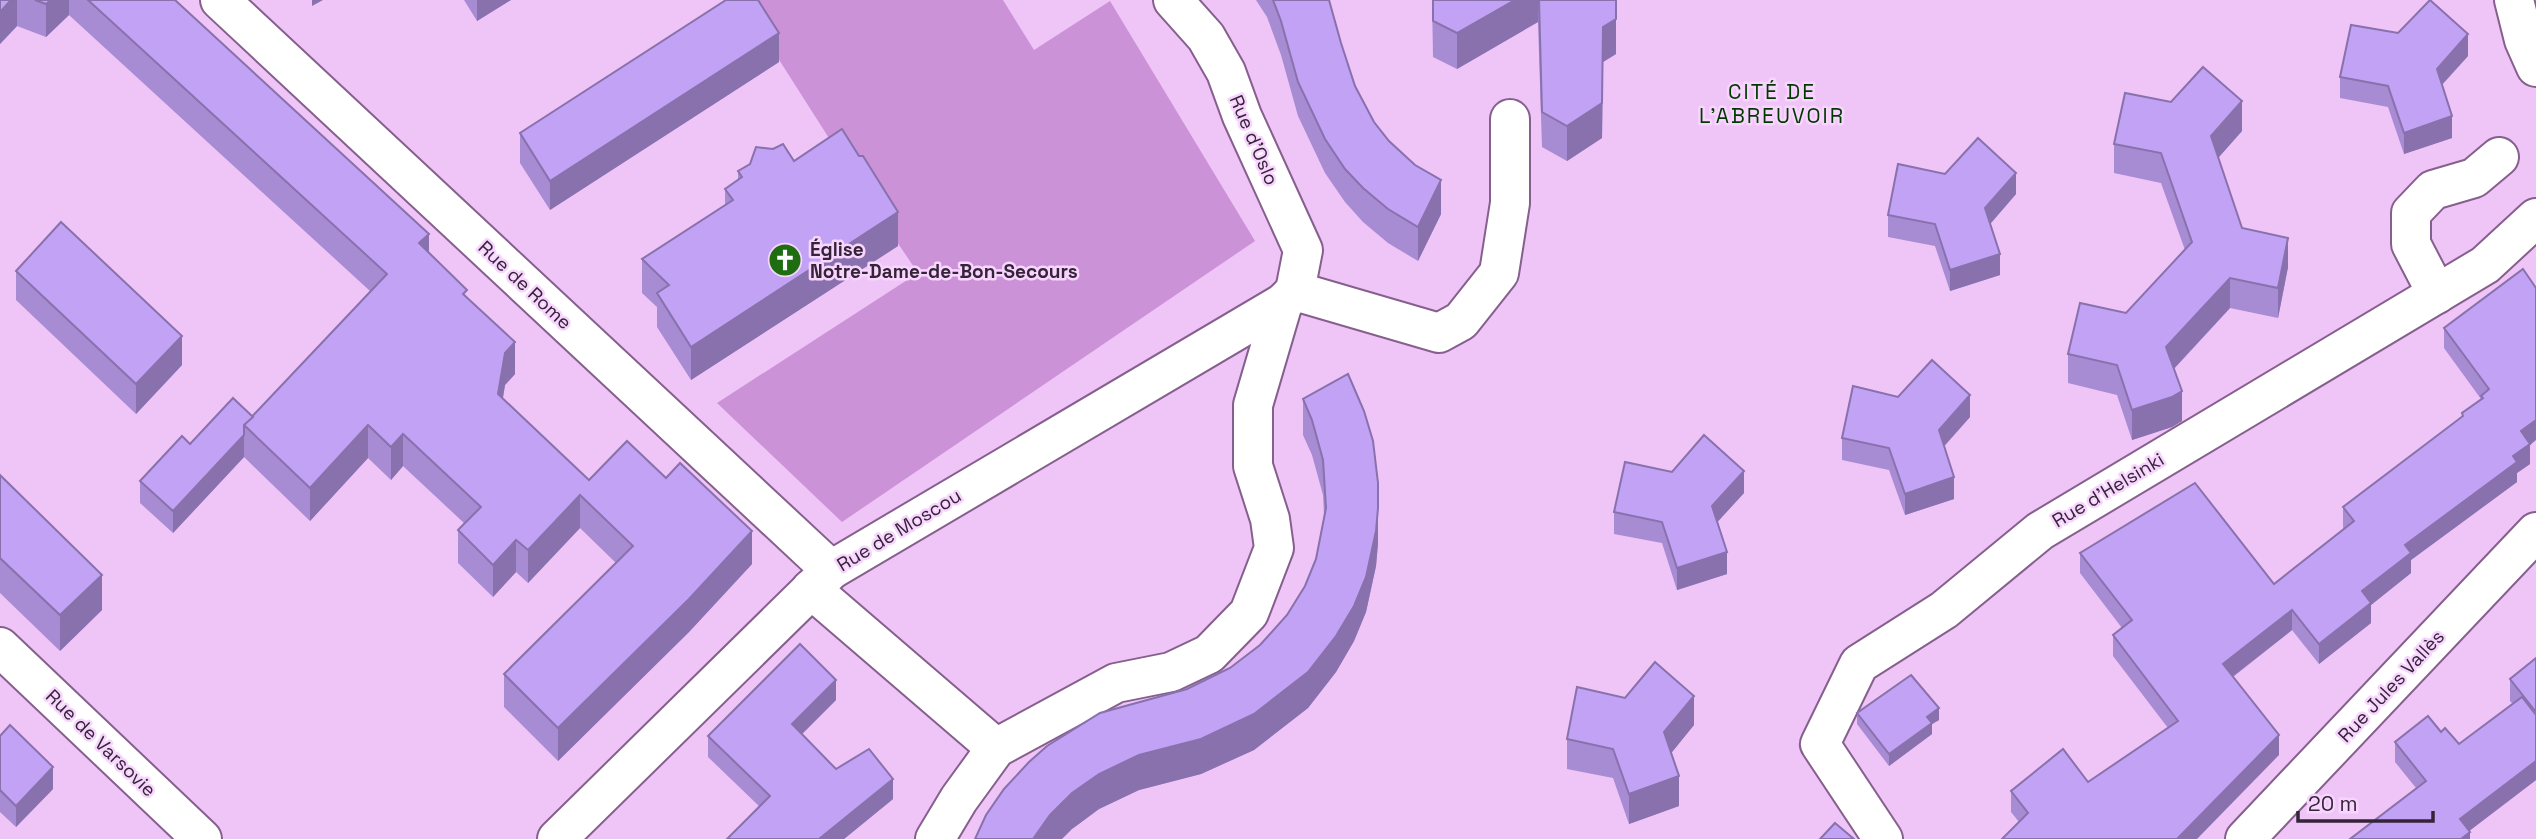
<svg xmlns="http://www.w3.org/2000/svg" width="2536" height="839" font-family="'Space Grotesk',sans-serif">
	<rect width="100%" height="100%" fill="#efc4f7"/>
	<polygon fill="#cc92d7" points="741,0 1003,0 1034,50 1110,1 1255,241 842,522 717,403 918,273 862,190"/>
	<g fill="none" stroke-linecap="round" stroke-linejoin="round">
		<defs>
			<g id="minor">
				<polyline points="220,0 831,570"/>
				<polyline points="1173,0 1206,37 1226,72 1242,116 1303,250 1295,291"/>
				<polyline points="2514,0 2524,40 2536,67"/>
				<polyline points="1295,291 1439,333 1461,321 1499,273 1510,203 1510,119"/>
				<polyline points="2437,294 2411,244 2411,213 2433,190 2474,178 2499,157"/>
				<polyline points="811,589 996,748"/>
				<polyline points="0,647 202,839"/>
				<polyline points="557,839 831,570 1283,303 1295,291"/>
				<polyline points="935,839 959,799 996,748 1116,683 1171,672 1209,654 1249,613 1274,548 1270,519 1253,466 1253,405 1283,303"/>
				<polyline points="1883,839 1820,744 1859,664 1944,610 2040,531 2485,265 2536,218"/>
				<polyline points="2245,839 2536,532"/>
			</g>
		</defs>
		<use href="#minor" stroke="#86608d" stroke-width="42"/>
		<use href="#minor" stroke="#fff" stroke-width="38"/>
	</g>
	<g fill="#a78bd3">
		<polygon points="0,0 175,0 429,252 467,297 515,374 505,385 503,398 589,480 752,564 689,632 558,761 504,707 504,674 616,563 580,528 528,583 516,572 493,597 458,563 458,530 464,523 403,466 391,480 368,458 310,521 244,457 173,533 140,503 140,481 190,444 253,417 370,291 69,15 46,37 17,26 0,44"/>
		<polygon points="464,0 511,0 477,21"/>
		<polygon points="1256,0 1329,0 1341,43 1355,86 1374,122 1441,214 1418,261 1388,243 1363,222 1345,202 1325,173 1298,116 1281,55 1267,17"/>
		<polygon points="1432,0 1616,0 1616,54 1603,62 1602,138 1567,161 1542,147 1538,22 1457,69 1433,57"/>
		<polygon points="2468,56 2442,85 2452,138 2404,154 2388,107 2340,98 2340,77"/>
		<polygon points="779,62 550,210 520,163 520,133"/>
		<polygon points="2242,131 2218,158 2242,228 2288,267 2278,318 2230,308 2174,369 2182,421 2172,427 2132,440 2117,395 2068,383 2068,354 2126,313 2185,250 2161,183 2114,173 2114,144"/>
		<polygon points="794,161 898,246 691,380 657,327 657,307 642,293 642,259 725,205 725,189 738,180 738,171"/>
		<polygon points="2016,194 1990,224 2000,275 1950,291 1935,246 1888,237 1888,215"/>
		<polygon points="16,271 182,365 136,414 16,300"/>
		<polygon points="2444,328 2530,445 2530,464 2517,473 2517,482 2411,560 2411,573 2371,605 2371,623 2319,664 2292,630 2233,677 2279,755 2019,822 2011,812 2011,791 2088,782 2168,728 2113,656 2113,635 2122,628 2080,573 2080,553 2274,584 2344,529 2343,527 2343,507 2462,417 2462,413 2481,399 2444,348"/>
		<polygon points="1303,399 1378,543 1376,566 1366,612 1354,641 1336,672 1308,708 1254,750 1201,774 1139,790 1099,809 1072,829 1187,689 1230,668 1260,645 1287,615 1305,586 1316,559 1324,515 1323,495 1312,455 1303,435"/>
		<polygon points="1970,417 1944,446 1954,499 1905,515 1889,470 1842,460 1842,438"/>
		<polygon points="0,476 102,610 60,651 0,593"/>
		<polygon points="1744,493 1717,522 1727,574 1677,590 1662,543 1614,534 1614,512"/>
		<polygon points="2536,658 2536,780 2469,831 2470,839 2416,788 2395,762 2395,742 2441,732 2459,744 2513,704 2510,701 2510,679"/>
		<polygon points="1625,698 1694,725 1671,753 1679,806 1629,824 1613,778 1567,769 1567,739"/>
		<polygon points="836,700 802,734 836,769 893,799 844,839 727,839 760,807 708,757 708,736"/>
		<polygon points="1857,713 1939,720 1932,724 1932,734 1889,766 1857,724"/>
		<polygon points="0,736 53,789 16,827 0,812"/>
	</g>
	<g fill="#8871ac">
		<polygon points="11,0 17,0 17,26 0,44 0,12"/>
		<polygon points="51,0 69,0 69,15 46,37 46,4"/>
		<polygon points="312,0 323,0 312,6"/>
		<polygon points="477,0 511,0 477,21"/>
		<polygon points="1515,0 1538,0 1538,22 1457,69 1457,33"/>
		<polygon points="1616,19 1616,54 1603,62 1602,138 1567,161 1567,126 1603,27"/>
		<polygon points="779,33 779,62 550,210 550,181"/>
		<polygon points="2468,34 2468,56 2437,90 2437,69"/>
		<polygon points="2242,101 2242,131 2211,166 2211,136"/>
		<polygon points="2452,116 2452,138 2404,154 2404,133"/>
		<polygon points="2016,173 2016,194 1985,230 1985,208"/>
		<polygon points="1441,180 1441,214 1418,261 1418,227"/>
		<polygon points="898,212 898,246 691,380 691,347"/>
		<polygon points="429,234 429,266 419,243"/>
		<polygon points="2288,238 2288,267 2278,318 2278,288"/>
		<polygon points="2000,254 2000,275 1950,291 1950,270"/>
		<polygon points="2230,278 2230,308 2166,377 2166,347"/>
		<polygon points="182,336 182,365 136,414 136,384"/>
		<polygon points="515,342 515,374 505,385 498,426 498,394 505,353"/>
		<polygon points="2182,391 2182,421 2172,427 2132,440 2132,410"/>
		<polygon points="1970,395 1970,417 1939,452 1939,430"/>
		<polygon points="2536,420 2536,440 2530,445 2530,464 2517,473 2517,482 2411,560 2411,573 2371,605 2371,623 2319,664 2319,644 2362,591 2405,545 2513,456 2521,431"/>
		<polygon points="368,425 368,458 310,521 310,488"/>
		<polygon points="403,434 403,466 391,480 391,447"/>
		<polygon points="244,435 244,457 173,533 173,511"/>
		<polygon points="1744,471 1744,493 1712,528 1712,506"/>
		<polygon points="1954,477 1954,499 1905,515 1905,494"/>
		<polygon points="580,495 580,528 528,583 528,550"/>
		<polygon points="1378,508 1378,543 1376,566 1366,612 1354,641 1336,672 1308,708 1254,750 1201,774 1139,790 1099,809 1072,829 1062,839 1033,839 1050,815 1072,793 1366,577"/>
		<polygon points="752,531 752,564 689,632 558,761 558,728"/>
		<polygon points="516,540 516,572 493,597 493,565"/>
		<polygon points="1727,552 1727,574 1677,590 1677,568"/>
		<polygon points="102,575 102,610 60,651 60,615"/>
		<polygon points="2292,610 2292,630 2223,684 2223,664"/>
		<polygon points="836,680 836,700 792,744 792,724"/>
		<polygon points="1694,696 1694,725 1664,762 1664,732"/>
		<polygon points="1939,708 1939,720 1932,724 1932,734 1889,766 1889,754 1927,717"/>
		<polygon points="2279,735 2279,755 2197,839 2177,839"/>
		<polygon points="2536,761 2536,780 2460,838 2460,819"/>
		<polygon points="53,767 53,789 16,827 16,806"/>
		<polygon points="1679,776 1679,806 1629,824 1629,794"/>
		<polygon points="893,779 893,799 844,839 819,839"/>
		<polygon points="2470,832 2470,839 2461,839"/>
	</g>
	<g fill="#c2a2f5" stroke="#8871ac" stroke-width="2">
		<polygon points="0,0 11,0 0,12"/>
		<polygon points="35,0 51,0 46,4"/>
		<polygon points="88,0 175,0 429,234 419,243 467,290 463,294 515,342 505,353 498,394 589,480 627,441 666,478 680,463 752,531 689,599 558,728 504,674 633,546 580,495 528,550 516,540 493,565 458,530 481,507 403,434 391,447 368,425 310,488 244,425 387,274"/>
		<polygon points="726,0 758,0 779,33 550,181 520,133"/>
		<polygon points="1273,0 1329,0 1341,43 1355,86 1374,122 1389,141 1415,165 1441,180 1418,227 1388,209 1363,188 1345,169 1325,139 1298,82 1281,21"/>
		<polygon points="1433,0 1515,0 1457,33 1433,21"/>
		<polygon points="1539,0 1616,0 1616,19 1603,27 1602,103 1567,126 1542,112"/>
		<polygon points="2430,0 2468,34 2437,69 2452,116 2404,133 2388,86 2340,77 2351,25 2398,33"/>
		<polygon points="2203,67 2242,101 2211,136 2242,228 2288,238 2278,288 2230,278 2166,347 2182,391 2172,397 2132,410 2117,365 2068,354 2080,303 2126,313 2192,242 2161,153 2114,144 2125,93 2171,102"/>
		<polygon points="842,129 859,156 863,156 898,212 691,347 657,293 669,285 642,259 733,200 725,189 742,177 738,171 750,164 756,147 773,149 783,144 794,161"/>
		<polygon points="1978,138 2016,173 1985,208 2000,254 1950,270 1935,224 1888,215 1898,164 1945,174"/>
		<polygon points="61,222 182,336 136,384 16,271"/>
		<polygon points="2523,269 2536,288 2536,420 2521,431 2530,444 2513,456 2517,462 2405,545 2411,553 2362,591 2371,603 2319,644 2292,610 2223,664 2279,735 2177,839 2002,839 2028,813 2011,791 2063,749 2088,782 2178,721 2113,635 2132,620 2080,553 2195,483 2274,584 2354,521 2343,507 2463,416 2462,413 2483,398 2481,396 2489,389 2444,328"/>
		<polygon points="1932,360 1970,395 1939,430 1954,477 1905,494 1889,448 1842,438 1853,386 1898,397"/>
		<polygon points="1348,374 1364,411 1373,441 1378,483 1378,508 1376,531 1366,577 1354,606 1336,636 1308,672 1254,714 1201,739 1139,755 1099,774 1072,793 1050,815 1033,839 975,839 986,815 1004,789 1029,762 1047,746 1100,713 1187,689 1230,668 1260,645 1287,615 1305,586 1316,559 1326,508 1323,460 1312,420 1303,399"/>
		<polygon points="233,398 253,417 244,425 244,435 173,511 140,481 182,436 190,444"/>
		<polygon points="1704,435 1744,471 1712,506 1727,552 1677,568 1662,522 1614,512 1625,462 1672,472"/>
		<polygon points="0,475 102,575 60,615 0,558"/>
		<polygon points="800,644 836,680 792,724 836,769 869,749 893,779 819,839 727,839 770,796 708,736"/>
		<polygon points="2536,658 2536,712 2510,679"/>
		<polygon points="1655,662 1694,696 1664,732 1679,776 1629,794 1613,749 1567,739 1577,687 1625,698"/>
		<polygon points="1911,675 1939,708 1927,717 1932,723 1889,754 1857,713"/>
		<polygon points="2522,697 2536,715 2536,761 2460,819 2470,832 2461,839 2350,839 2426,781 2395,742 2428,716 2441,732 2445,728 2459,744"/>
		<polygon points="10,725 53,767 16,806 0,790 0,736"/>
		<polygon points="1835,823 1854,839 1820,839"/>
	</g>
	<defs>
		<symbol id="church-disc" viewBox="-11 -11 22 22"><circle r="9.5" fill="#1e6d10" stroke="#f8d5fe"/><path d="M-1.2-6h2.4v3.5h3.3v2.4h-3.3V6h-2.4V-.1h-3.3v-2.4h3.3Z" fill="#fff"/></symbol>
	</defs>
	<g fill-rule="evenodd">
		<use href="#church-disc" x="766" y="241" width="38" height="38"/>
	</g>
	<g text-anchor="middle" dominant-baseline="central" stroke-width="5" stroke-linejoin="round" paint-order="stroke">
		<g font-size="19" fill="#352438" stroke="#f8d5fe">
			<text transform="translate(1254 140) rotate(67)">Rue d'Oslo</text>
			<text transform="translate(525 285) rotate(43)">Rue de Rome</text>
			<text transform="translate(2108 490) rotate(-31)">Rue d'Helsinki</text>
			<text transform="translate(899 530) rotate(-31)">Rue de Moscou</text>
			<text transform="translate(2391 686) rotate(-47)">Rue Jules Vallès</text>
			<text transform="translate(101 743) rotate(44)">Rue de Varsovie</text>
		</g>
		<g font-size="19" font-weight="bold" fill="#352438" stroke="#f8d5fe" text-anchor="start">
			<text x="810" y="249">Église<tspan x="810" dy="22">Notre-Dame-de-Bon-Secours</tspan></text>
		</g>
		<g font-size="21" letter-spacing="2" fill="#033700" stroke="#f8d5fe">
			<text x="1772" y="91">CITÉ DE<tspan x="1772" dy="24">L'ABREUVOIR</tspan></text>
		</g>
	</g>
	<path d="M2298 811v10h135v-10" fill="none" stroke="#352438" stroke-width="3.5"/>
	<text x="2308" y="811" font-size="21" fill="#352438" stroke="#f8d5fe" stroke-width="5" paint-order="stroke">20 m</text>
</svg>
